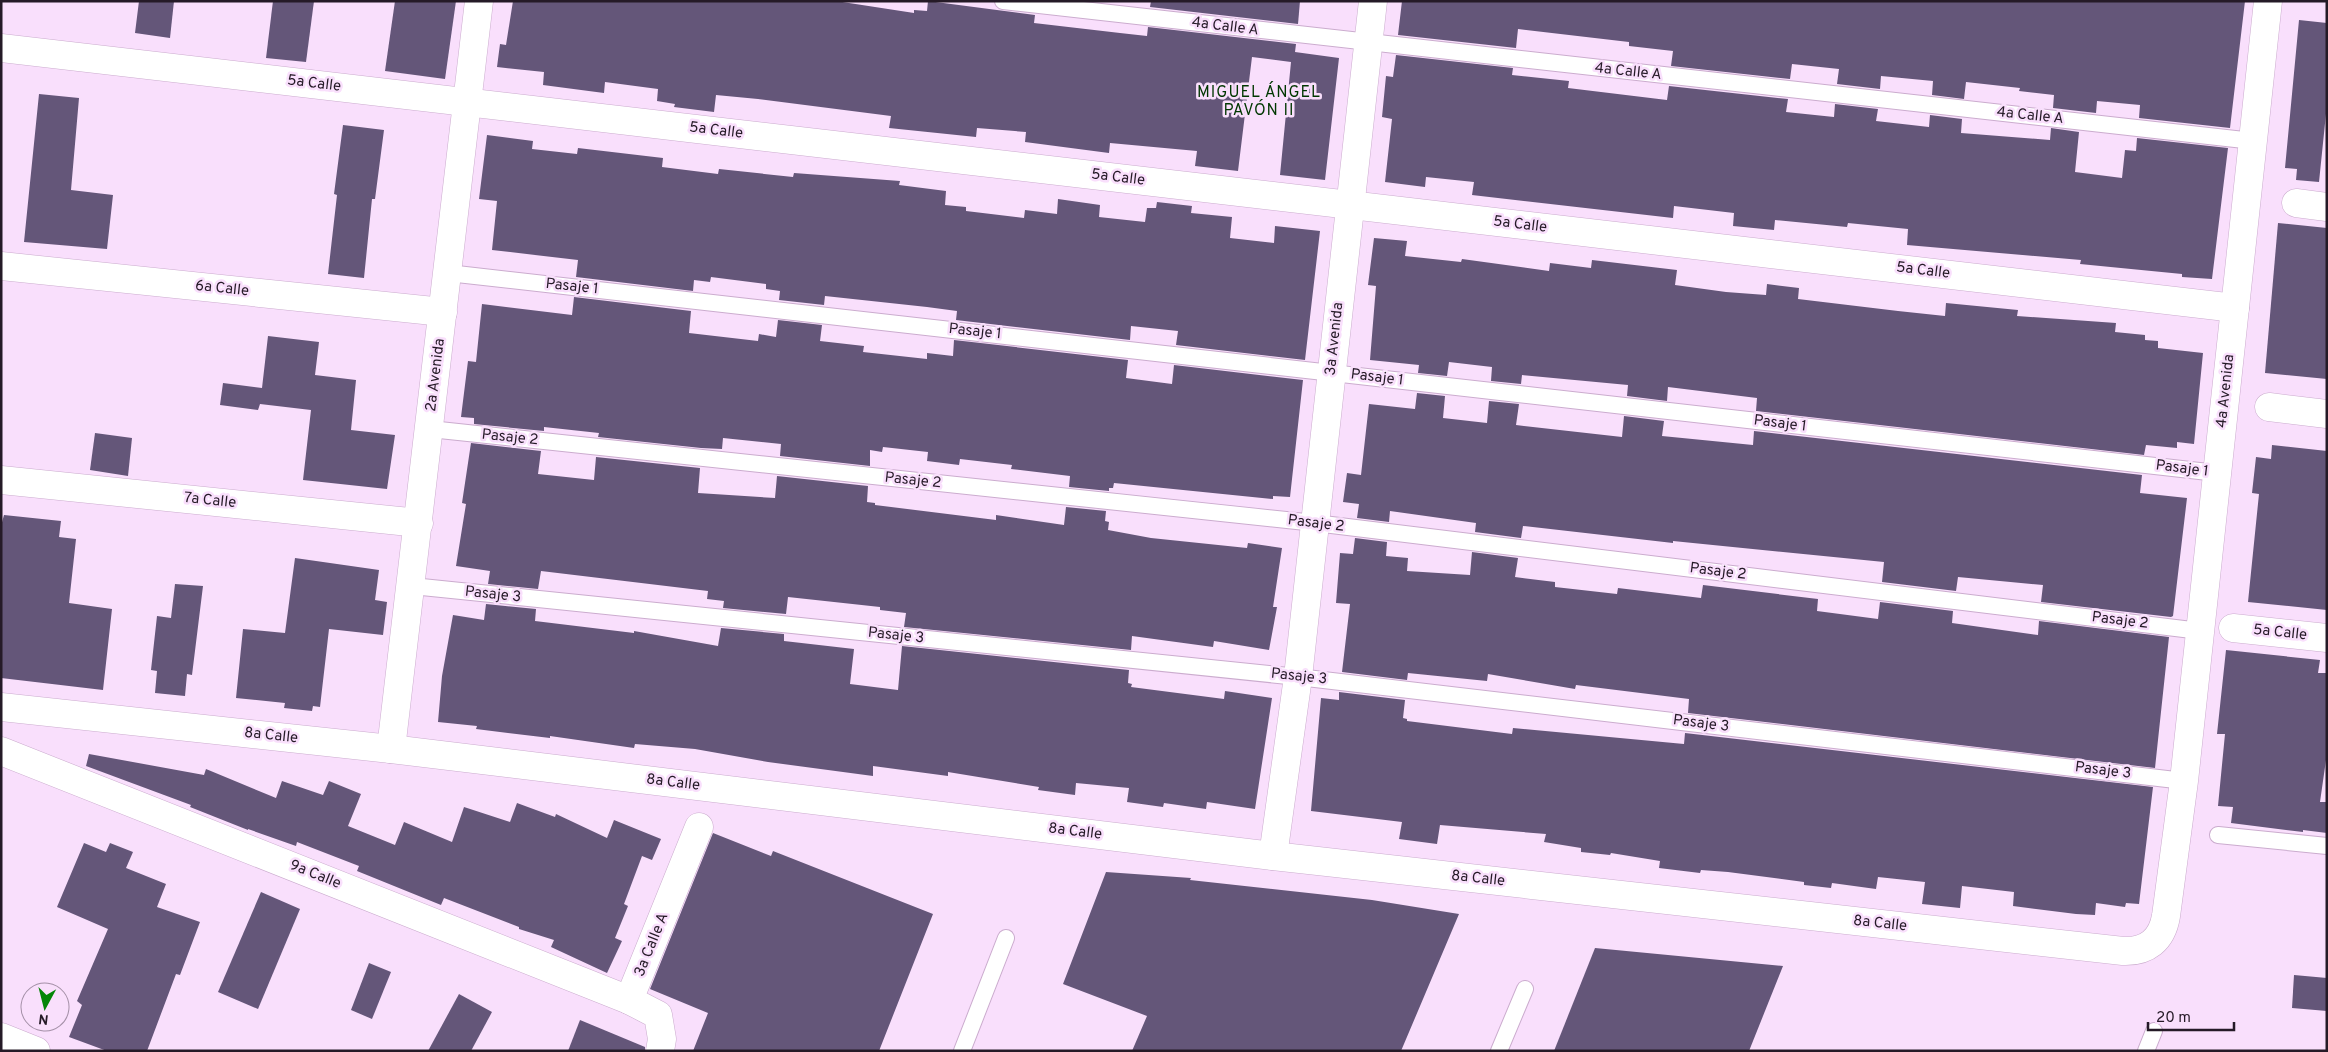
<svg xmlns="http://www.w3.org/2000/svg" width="2328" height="1052" font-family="Overpass,sans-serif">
	<rect width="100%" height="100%" fill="#f9dffc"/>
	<g fill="#645679">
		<polygon points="139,1 174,1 170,38 135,33"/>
		<polygon points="273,1 314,1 306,62 266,58"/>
		<polygon points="395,1 456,1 445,79 385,71"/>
		<polygon points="513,1 836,1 914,13 914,10 927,11 928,1 1035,15 1034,23 1120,33 1147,36 1148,27 1296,44 1295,52 1339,58 1325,180 1280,175 1291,62 1252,57 1238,171 1195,166 1197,151 1110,143 1109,153 1025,142 1026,132 977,128 976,137 889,128 891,116 758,99 716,95 714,112 674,107 675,104 657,101 658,89 605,82 604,93 543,85 544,72 497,67 500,44 506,45"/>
		<polygon points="1151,1 1300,1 1298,24 1150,7"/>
		<polygon points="1402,1 2245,1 2230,128 2139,118 2140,105 2097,101 2096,113 2053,108 2054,95 2019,91 2020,88 1966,82 1964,99 1932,95 1933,81 1881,76 1880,89 1837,84 1839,69 1792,64 1790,79 1671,66 1673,51 1629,46 1629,42 1518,29 1516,48 1398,35"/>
		<polygon points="2299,20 2327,23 2327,104 2319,182 2296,180 2297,169 2285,168"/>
		<polygon points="1396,55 1513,68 1512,75 1569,81 1568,88 1667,100 1669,86 1788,99 1786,112 1834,117 1835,104 1878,109 1876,121 1929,127 1930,115 1962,119 1961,133 2050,140 2051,128 2079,132 2075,172 2122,178 2125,150 2136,151 2137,138 2228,148 2212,279 2182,277 2182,274 2080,264 2081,260 1907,245 1908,229 1848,223 1847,227 1775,220 1774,230 1733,226 1734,213 1674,206 1673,218 1472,195 1474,182 1426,177 1425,187 1385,182 1392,119 1382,117 1386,76 1393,77"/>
		<polygon points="39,94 79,98 71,190 113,195 107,249 24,242"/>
		<polygon points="343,125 384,130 375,199 372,199 364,278 328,274 337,195 334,194"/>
		<polygon points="487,135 533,141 532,149 577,154 578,148 663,158 662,167 718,174 719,169 793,177 794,173 900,181 899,185 946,191 945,205 966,207 966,211 1024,218 1025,210 1057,214 1058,199 1100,205 1099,217 1145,222 1147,208 1156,208 1157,202 1192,206 1191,213 1232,217 1230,238 1274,243 1275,226 1320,231 1305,360 1176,345 1178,331 1131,326 1130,340 956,320 957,311 927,307 825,296 824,305 779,300 780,291 766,289 766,284 711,277 710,282 694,280 693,291 576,277 578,260 492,250 497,201 479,199"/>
		<polygon points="2278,223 2327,228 2327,379 2265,373"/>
		<polygon points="1374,238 1407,241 1405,256 1461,262 1462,259 1549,271 1550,263 1591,268 1592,260 1677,270 1675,285 1726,292 1766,295 1767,284 1799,288 1798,299 1898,311 1945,316 1946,303 2018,310 2017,316 2116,323 2115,332 2145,335 2145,340 2158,341 2158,348 2203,353 2194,444 2177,442 2177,448 2146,445 2144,455 1756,411 1757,398 1668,387 1667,401 1627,396 1628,385 1522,375 1521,384 1491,381 1492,367 1449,362 1447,376 1418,373 1419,365 1370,360 1376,286 1368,285"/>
		<polygon points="574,297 691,311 689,333 758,341 759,334 776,337 778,320 822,325 820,341 864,346 863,352 927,359 927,353 953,356 954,340 1128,360 1126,378 1172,384 1174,365 1303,380 1290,497 1273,496 1273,499 1114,483 1113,488 1109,488 1109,491 1069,487 1070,476 1011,469 1012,465 960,459 959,465 927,461 928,452 883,447 882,452 870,450 870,466 780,456 781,444 723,438 722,449 701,448 598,437 599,433 544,427 544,431 474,424 474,418 461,417 468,361 476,362 482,304 572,315"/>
		<polygon points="268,336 319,342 315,375 356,380 351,430 395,435 387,489 303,480 311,410 260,404 258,410 220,405 223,383 262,388"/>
		<polygon points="1417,393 1445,396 1443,418 1487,423 1489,401 1519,404 1516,425 1622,437 1624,416 1664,421 1662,436 1753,445 1754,431 2142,475 2140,493 2187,498 2173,616 2171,617 2041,602 2043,585 1958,577 1956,591 1882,582 1884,562 1673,541 1673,543 1523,526 1521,538 1475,532 1476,523 1390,511 1389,522 1357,518 1359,504 1343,502 1347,473 1361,475 1369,404 1415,409"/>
		<polygon points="95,433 132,438 128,476 90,470"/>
		<polygon points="471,443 541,451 538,474 594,480 596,457 700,468 698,493 775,498 777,476 868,486 867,502 875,503 875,505 996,520 996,515 1064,525 1066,507 1106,511 1105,521 1109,522 1108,530 1151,538 1247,548 1248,543 1282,548 1273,607 1277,607 1269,650 1214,641 1213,647 1132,636 1131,650 904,627 906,613 880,610 880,607 788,597 786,614 723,608 724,601 707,599 708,591 541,571 538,589 488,584 490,571 456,566 466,504 462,503"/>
		<polygon points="2272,445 2327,451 2327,610 2248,602 2259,494 2252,493 2256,457 2271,459"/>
		<polygon points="4,515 61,521 59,537 76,539 69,603 112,609 103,690 1,678 1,526"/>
		<polygon points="1355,538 1387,542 1386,556 1408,558 1407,571 1470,575 1472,552 1518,558 1515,577 1555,582 1555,587 1617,594 1618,588 1701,598 1703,585 1818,599 1817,611 1878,619 1880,602 1953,611 1952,623 2038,635 2039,621 2169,637 2155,768 1688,713 1689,699 1576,685 1575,689 1488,674 1487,681 1408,673 1407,680 1342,672 1350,604 1336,603 1340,553 1353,554"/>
		<polygon points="295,558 379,570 375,600 387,602 383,635 329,629 320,707 313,706 312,711 284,708 285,703 236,698 243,629 285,633"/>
		<polygon points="175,584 203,586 192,675 187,674 185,696 155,693 157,671 151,670 157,616 171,618"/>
		<polygon points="486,604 536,609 535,621 634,633 634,631 718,646 721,628 784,634 784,641 854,649 850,684 898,690 902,646 1129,670 1128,683 1132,684 1131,687 1224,699 1225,691 1272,698 1255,809 1207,802 1206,809 1164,803 1163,807 1127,802 1129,788 1076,783 1075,795 1038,790 1039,787 948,772 948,776 873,766 873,776 768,762 695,749 635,744 634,748 550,736 550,738 476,729 477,726 438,722 442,676 453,615 484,620"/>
		<polygon points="2226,650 2320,660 2318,673 2327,673 2327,753 2320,802 2327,802 2327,833 2303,830 2303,832 2231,823 2233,807 2218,806 2225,734 2217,734"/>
		<polygon points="1339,692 1405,700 1403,718 1407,719 1407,721 1512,734 1513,728 1684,744 1685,733 2153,787 2139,904 2126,903 2125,907 2096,903 2095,915 2076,914 2013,906 2014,892 1962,886 1960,908 1922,904 1925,882 1878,877 1876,889 1832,883 1831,888 1804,885 1804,882 1728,872 1701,870 1700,873 1659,868 1660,861 1611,853 1610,855 1581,852 1581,848 1544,842 1546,834 1440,825 1437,844 1399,839 1402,822 1311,811 1321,698 1339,700"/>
		<polygon points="89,754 204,775 206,769 276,798 282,781 323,795 329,781 361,794 348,826 395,845 404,822 452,842 464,807 510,822 517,803 555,817 556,814 607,838 614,820 661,839 652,860 642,856 624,904 628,906 615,938 622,941 607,973 551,947 554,940 519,929 519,927 444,898 441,905 357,871 359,866 297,842 296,846 248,829 248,830 190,807 191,805 86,766"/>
		<polygon points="713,833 771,856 773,851 933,914 879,1051 693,1051 708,1013 650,989"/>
		<polygon points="84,843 106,852 110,843 133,852 126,868 166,884 157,907 200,922 180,975 176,974 147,1051 107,1051 69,1037 82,1005 77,1001 108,929 57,907"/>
		<polygon points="1106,872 1191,878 1190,880 1372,900 1459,914 1401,1051 1132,1051 1147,1016 1063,984"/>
		<polygon points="261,892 300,909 258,1009 218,992"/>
		<polygon points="1595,948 1783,966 1749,1051 1554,1051"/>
		<polygon points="369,963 391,972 372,1019 351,1010"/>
		<polygon points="2294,975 2327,978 2327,1011 2292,1008"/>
		<polygon points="459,994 492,1012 471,1051 428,1051"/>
		<polygon points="580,1020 645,1047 645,1051 568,1051"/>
	</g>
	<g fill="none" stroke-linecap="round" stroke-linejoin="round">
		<defs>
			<g id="lane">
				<polyline points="1003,1 2253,141"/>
				<polyline points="448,273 2217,473"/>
				<polyline points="430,429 1315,523 2200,631"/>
				<polyline points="412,586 1298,677 2184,781"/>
				<polyline points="2218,835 2327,846"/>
				<polyline points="962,1051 1006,938"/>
				<polyline points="1499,1051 1525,989"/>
				<polyline points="2146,1051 2154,1031"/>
			</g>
			<g id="street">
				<polyline points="1,48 2235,308"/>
				<polyline points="2296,203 2327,207"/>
				<polyline points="1,266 443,312"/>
				<polyline points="2269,407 2327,414"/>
				<polyline points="1,480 419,523"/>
				<polyline points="2233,628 2327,638"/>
				<path d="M1 707 391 749 1273 856 2123 951C2147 952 2162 940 2166 916L2184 781 2268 1"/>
				<polyline points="391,749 479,1"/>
				<polyline points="1,751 629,1000"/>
				<polyline points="1273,856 1298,677 1373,1"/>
				<polyline points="1,1037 36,1051"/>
				<polyline points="660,1051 662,1039 658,1015 629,1000 699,827"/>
			</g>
		</defs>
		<use href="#lane" stroke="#cbacce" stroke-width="18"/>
		<use href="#street" stroke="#cbacce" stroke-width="29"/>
		<use href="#lane" stroke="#fff" stroke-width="16"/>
		<use href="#street" stroke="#fff" stroke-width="28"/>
	</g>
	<g text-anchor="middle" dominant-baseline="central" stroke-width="5" stroke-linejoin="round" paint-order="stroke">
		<g font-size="15" fill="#251a27" stroke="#f9dffc">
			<text transform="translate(1225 27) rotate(7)">4a Calle A</text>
			<text transform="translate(1628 72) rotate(6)">4a Calle A</text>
			<text transform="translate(314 84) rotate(7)">5a Calle</text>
			<text transform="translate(2030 116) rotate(6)">4a Calle A</text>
			<text transform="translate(716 131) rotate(7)">5a Calle</text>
			<text transform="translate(1118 178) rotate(7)">5a Calle</text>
			<text transform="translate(1520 225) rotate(7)">5a Calle</text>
			<text transform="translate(1923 271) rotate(7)">5a Calle</text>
			<text transform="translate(572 287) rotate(6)">Pasaje 1</text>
			<text transform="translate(222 289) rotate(6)">6a Calle</text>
			<text transform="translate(975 332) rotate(6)">Pasaje 1</text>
			<text transform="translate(1335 339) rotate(-84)">3a Avenida</text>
			<text transform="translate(436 375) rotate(-83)">2a Avenida</text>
			<text transform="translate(1377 378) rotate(7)">Pasaje 1</text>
			<text transform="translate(2226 391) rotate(-84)">4a Avenida</text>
			<text transform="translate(1780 424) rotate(7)">Pasaje 1</text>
			<text transform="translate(510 438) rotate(6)">Pasaje 2</text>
			<text transform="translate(2182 469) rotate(7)">Pasaje 1</text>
			<text transform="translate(913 481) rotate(6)">Pasaje 2</text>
			<text transform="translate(210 501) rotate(6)">7a Calle</text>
			<text transform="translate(1316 524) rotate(7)">Pasaje 2</text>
			<text transform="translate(1718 572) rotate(7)">Pasaje 2</text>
			<text transform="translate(493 595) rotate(6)">Pasaje 3</text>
			<text transform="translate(2120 621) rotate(7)">Pasaje 2</text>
			<text transform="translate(2280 633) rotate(6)">5a Calle</text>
			<text transform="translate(896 636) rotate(6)">Pasaje 3</text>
			<text transform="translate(1299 677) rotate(6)">Pasaje 3</text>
			<text transform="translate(1701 724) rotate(7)">Pasaje 3</text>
			<text transform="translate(271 736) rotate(6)">8a Calle</text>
			<text transform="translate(2103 771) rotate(7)">Pasaje 3</text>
			<text transform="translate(673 783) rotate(7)">8a Calle</text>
			<text transform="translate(1075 832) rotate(7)">8a Calle</text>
			<text transform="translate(315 875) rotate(22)">9a Calle</text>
			<text transform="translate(1478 879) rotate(6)">8a Calle</text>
			<text transform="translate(1880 924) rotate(6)">8a Calle</text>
			<text transform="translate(652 945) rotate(-68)">3a Calle A</text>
		</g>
		<g font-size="16" letter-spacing="1" fill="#003700" stroke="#f9dffc">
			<text x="1259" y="93">MIGUEL ÁNGEL<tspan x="1259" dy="18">PAVÓN II</tspan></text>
		</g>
	</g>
	<rect width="2328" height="1052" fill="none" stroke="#251a27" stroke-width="5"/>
	<g transform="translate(45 1007) rotate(187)"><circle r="24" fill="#f9dffc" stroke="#a490a7"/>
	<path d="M0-4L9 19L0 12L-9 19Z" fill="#048608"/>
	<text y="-8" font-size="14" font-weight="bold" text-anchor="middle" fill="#251a27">N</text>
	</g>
	<path d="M2148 1022v8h86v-8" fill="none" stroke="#251a27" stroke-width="2.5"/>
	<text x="2156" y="1022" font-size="15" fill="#251a27" stroke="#f9dffc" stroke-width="4" paint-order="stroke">20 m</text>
</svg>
